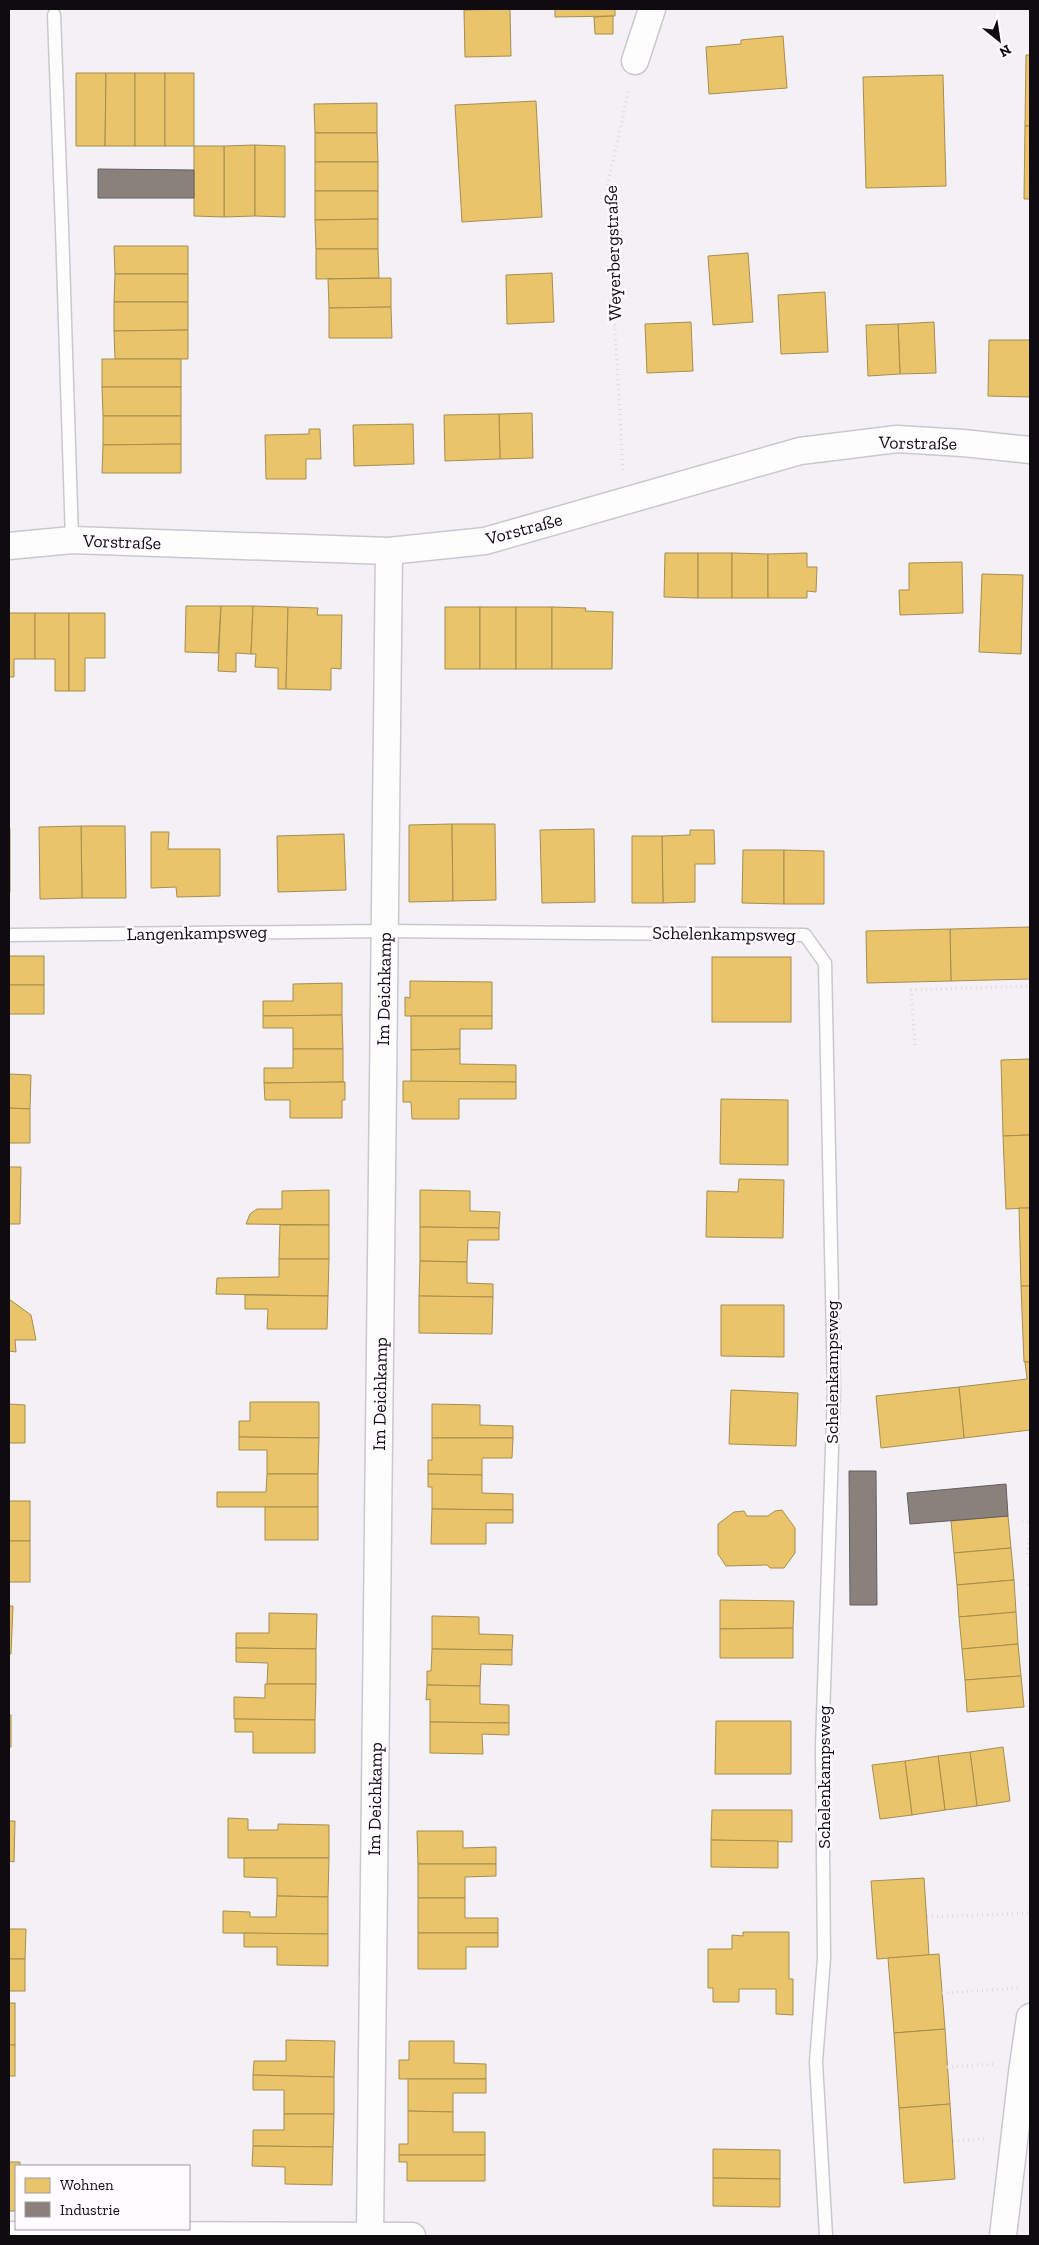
<svg xmlns="http://www.w3.org/2000/svg" width="1039" height="2245" font-family="'Zilla Slab',serif">
	<rect width="100%" height="100%" fill="#f3f0f6"/>
	<g fill="#e9c46a" stroke="#a88d4f">
		<polygon points="510,9 511,56 465,57 464,10"/>
		<polygon points="555,9 615,9 615,16 555,17"/>
		<polygon points="613,16 613,34 595,34 594,17"/>
		<polygon points="783,36 787,88 709,94 706,47 741,44 741,40"/>
		<polygon points="1026,55 1030,55 1030,126 1025,126"/>
		<polygon points="76,73 106,73 105,146 76,146"/>
		<polygon points="106,73 135,73 135,146 105,146"/>
		<rect x="135" y="73" width="30" height="73"/>
		<rect x="165" y="73" width="29" height="73"/>
		<polygon points="943,75 946,186 866,188 863,77"/>
		<polygon points="536,101 542,217 462,222 455,105"/>
		<polygon points="377,103 377,133 315,133 314,104"/>
		<polygon points="1025,126 1030,126 1030,199 1024,199"/>
		<polygon points="315,133 377,133 378,162 315,162"/>
		<polygon points="255,145 255,216 224,217 224,146"/>
		<polygon points="255,145 285,146 285,217 255,216"/>
		<polygon points="194,146 224,146 224,217 194,216"/>
		<rect x="315" y="162" width="63" height="29"/>
		<polygon points="315,191 378,191 378,219 315,220"/>
		<polygon points="378,219 378,249 316,249 315,220"/>
		<polygon points="114,246 188,246 188,274 115,274"/>
		<polygon points="316,249 378,249 379,278 316,279"/>
		<polygon points="748,253 753,322 713,325 708,256"/>
		<polygon points="552,273 554,322 507,324 506,275"/>
		<polygon points="115,274 188,274 188,302 114,302"/>
		<polygon points="391,278 391,307 329,308 328,279"/>
		<polygon points="825,292 828,352 781,354 778,295"/>
		<polygon points="114,302 188,302 188,330 114,331"/>
		<polygon points="391,307 392,338 329,338 329,308"/>
		<polygon points="691,322 693,371 647,373 645,324"/>
		<polygon points="934,322 936,373 900,374 898,324"/>
		<polygon points="898,324 900,374 868,376 866,325"/>
		<polygon points="188,330 188,359 115,359 114,331"/>
		<polygon points="989,340 1030,340 1030,397 988,396"/>
		<rect x="102" y="359" width="79" height="28"/>
		<polygon points="102,387 181,387 181,416 103,416"/>
		<polygon points="532,413 533,458 500,459 499,414"/>
		<polygon points="499,414 500,459 445,461 444,415"/>
		<polygon points="103,416 181,416 181,444 103,445"/>
		<polygon points="413,424 414,464 354,466 353,425"/>
		<polygon points="309,429 320,429 321,459 306,459 306,479 266,479 265,435 309,434"/>
		<polygon points="181,444 181,473 102,473 103,445"/>
		<polygon points="665,553 698,553 698,598 664,597"/>
		<rect x="698" y="553" width="34" height="45"/>
		<polygon points="732,553 768,554 768,598 732,598"/>
		<polygon points="807,553 807,567 817,567 816,592 807,591 807,598 768,598 768,554"/>
		<polygon points="962,562 963,613 900,615 899,590 909,590 909,563"/>
		<polygon points="982,574 1023,575 1021,654 979,652"/>
		<polygon points="186,606 221,606 218,653 185,652"/>
		<polygon points="221,606 253,606 251,654 236,653 236,672 218,671"/>
		<polygon points="253,606 288,607 286,689 278,689 278,668 255,667 256,654 251,654"/>
		<polygon points="288,607 318,608 317,615 342,615 341,669 331,668 331,690 286,689"/>
		<rect x="445" y="607" width="35" height="62"/>
		<rect x="480" y="607" width="36" height="62"/>
		<rect x="516" y="607" width="36" height="62"/>
		<polygon points="552,607 586,608 585,611 613,612 612,669 552,669"/>
		<polygon points="9,613 35,613 35,659 14,659 14,677 9,677"/>
		<polygon points="35,613 69,613 69,691 55,691 55,659 35,659"/>
		<polygon points="69,613 105,613 105,658 85,658 85,691 69,691"/>
		<polygon points="452,824 453,901 409,902 409,825"/>
		<polygon points="452,824 495,824 496,900 453,901"/>
		<polygon points="81,826 125,826 126,898 82,898"/>
		<polygon points="81,826 82,898 40,899 39,827"/>
		<rect x="9" y="829" width="1" height="63"/>
		<polygon points="594,829 595,902 542,903 540,830"/>
		<polygon points="690,830 714,830 715,864 695,864 695,902 663,903 662,836 690,835"/>
		<polygon points="151,832 169,832 168,849 220,849 220,896 177,897 176,887 151,888"/>
		<polygon points="344,834 346,890 278,892 277,836"/>
		<polygon points="632,836 662,836 663,903 632,903"/>
		<polygon points="743,850 784,850 784,904 742,903"/>
		<polygon points="784,850 824,851 824,904 784,904"/>
		<polygon points="1030,927 1030,979 951,981 950,929"/>
		<polygon points="950,929 951,981 867,983 866,931"/>
		<rect x="9" y="956" width="35" height="29"/>
		<rect x="712" y="957" width="79" height="65"/>
		<polygon points="410,981 492,982 492,1016 405,1016 405,997 410,998"/>
		<polygon points="342,983 342,1015 263,1016 263,1001 293,1001 293,984"/>
		<rect x="9" y="985" width="35" height="29"/>
		<polygon points="342,1015 343,1049 293,1049 293,1028 263,1028 263,1016"/>
		<polygon points="411,1016 492,1016 492,1029 460,1029 460,1049 411,1050"/>
		<polygon points="293,1049 343,1049 343,1082 264,1083 264,1068 293,1068"/>
		<polygon points="460,1049 460,1064 516,1065 516,1082 411,1082 411,1050"/>
		<polygon points="1030,1059 1030,1135 1003,1136 1001,1060"/>
		<polygon points="9,1074 31,1075 30,1109 9,1108"/>
		<polygon points="403,1081 516,1082 516,1099 459,1099 459,1119 412,1119 411,1102 403,1102"/>
		<polygon points="345,1082 345,1100 342,1100 342,1118 290,1118 290,1100 265,1100 264,1083"/>
		<polygon points="721,1099 788,1100 788,1165 720,1164"/>
		<polygon points="9,1108 30,1109 30,1143 9,1143"/>
		<polygon points="1030,1135 1030,1208 1006,1209 1003,1136"/>
		<polygon points="9,1167 21,1167 20,1224 9,1224"/>
		<polygon points="739,1179 784,1180 783,1238 706,1237 707,1191 738,1192"/>
		<polygon points="329,1190 329,1225 246,1224 250,1214 257,1209 282,1209 282,1191"/>
		<polygon points="420,1190 470,1191 470,1211 500,1212 499,1228 420,1227"/>
		<polygon points="1019,1208 1030,1208 1030,1286 1021,1286"/>
		<polygon points="280,1225 329,1225 329,1259 279,1259"/>
		<polygon points="420,1227 499,1228 499,1240 468,1240 467,1262 420,1261"/>
		<polygon points="279,1259 329,1259 328,1296 216,1294 217,1278 279,1277"/>
		<polygon points="420,1261 467,1262 467,1283 493,1284 493,1297 419,1296"/>
		<polygon points="1021,1286 1030,1286 1030,1362 1024,1362"/>
		<polygon points="245,1295 328,1296 327,1329 267,1329 268,1309 245,1309"/>
		<polygon points="419,1296 493,1297 492,1334 419,1333"/>
		<polygon points="9,1299 31,1315 36,1340 15,1340 16,1352 9,1351"/>
		<polygon points="721,1305 784,1305 784,1357 721,1356"/>
		<polygon points="1025,1362 1030,1362 1030,1430 964,1438 959,1387 1027,1379"/>
		<polygon points="959,1387 964,1438 881,1448 876,1396"/>
		<polygon points="731,1390 798,1393 796,1446 729,1444"/>
		<polygon points="250,1402 319,1402 319,1438 239,1437 239,1421 250,1421"/>
		<polygon points="9,1404 25,1405 25,1443 9,1443"/>
		<polygon points="432,1404 480,1405 480,1425 513,1426 513,1438 432,1438"/>
		<polygon points="239,1437 319,1438 318,1474 267,1474 267,1450 239,1450"/>
		<polygon points="432,1438 513,1438 512,1458 482,1458 482,1475 428,1474 428,1460 432,1460"/>
		<polygon points="267,1474 318,1474 318,1507 217,1507 217,1492 266,1492"/>
		<polygon points="428,1474 482,1475 482,1493 513,1494 513,1510 432,1509 432,1487 428,1487"/>
		<rect x="9" y="1501" width="21" height="40"/>
		<rect x="265" y="1507" width="53" height="33"/>
		<polygon points="432,1509 513,1510 513,1523 486,1523 486,1544 431,1544"/>
		<polygon points="782,1510 795,1528 795,1553 784,1568 770,1568 767,1565 726,1566 718,1554 718,1524 734,1512 744,1511 747,1516 768,1516 775,1511"/>
		<polygon points="1008,1516 1011,1548 954,1553 951,1521"/>
		<rect x="9" y="1541" width="21" height="41"/>
		<polygon points="1011,1548 1014,1580 957,1585 954,1553"/>
		<polygon points="1014,1580 1016,1612 959,1617 957,1585"/>
		<polygon points="720,1600 794,1601 793,1628 720,1629"/>
		<polygon points="9,1606 13,1606 11,1654 9,1654"/>
		<polygon points="1016,1612 1018,1644 962,1649 959,1617"/>
		<polygon points="269,1613 317,1614 316,1649 236,1648 236,1633 269,1633"/>
		<polygon points="432,1616 479,1617 479,1634 513,1635 512,1650 432,1649"/>
		<polygon points="793,1628 793,1658 720,1658 720,1629"/>
		<polygon points="1018,1644 1021,1676 965,1680 962,1649"/>
		<polygon points="236,1648 316,1649 316,1684 267,1684 268,1663 236,1662"/>
		<polygon points="432,1649 512,1650 512,1665 481,1664 480,1686 427,1685 427,1671 431,1671"/>
		<polygon points="1021,1676 1024,1707 967,1712 965,1680"/>
		<polygon points="265,1684 316,1684 315,1720 234,1719 234,1697 265,1698"/>
		<polygon points="427,1685 480,1686 480,1704 509,1705 509,1723 430,1722 430,1699 426,1700"/>
		<rect x="9" y="1715" width="2" height="32"/>
		<polygon points="235,1719 315,1720 315,1753 253,1753 253,1732 235,1732"/>
		<polygon points="716,1721 791,1721 791,1774 715,1774"/>
		<polygon points="430,1722 509,1723 509,1735 482,1734 483,1754 430,1753"/>
		<polygon points="1003,1747 1010,1801 977,1806 970,1752"/>
		<polygon points="970,1752 977,1806 945,1810 938,1756"/>
		<polygon points="938,1756 945,1810 912,1815 905,1761"/>
		<polygon points="905,1761 912,1815 880,1819 872,1765"/>
		<polygon points="712,1810 792,1810 792,1842 711,1840"/>
		<polygon points="228,1818 248,1819 248,1830 278,1830 278,1824 329,1825 329,1858 228,1858"/>
		<polygon points="9,1821 15,1821 14,1862 9,1861"/>
		<polygon points="417,1831 463,1831 463,1848 496,1847 496,1864 418,1864"/>
		<polygon points="711,1840 778,1841 778,1868 711,1867"/>
		<polygon points="244,1858 329,1858 328,1897 277,1896 277,1878 244,1877"/>
		<polygon points="418,1864 496,1864 496,1876 465,1877 465,1898 418,1898"/>
		<polygon points="924,1878 929,1955 877,1959 871,1881"/>
		<polygon points="277,1896 328,1897 328,1934 223,1933 223,1911 250,1912 250,1917 276,1917"/>
		<polygon points="418,1898 465,1898 465,1918 498,1918 498,1933 418,1933"/>
		<polygon points="9,1929 26,1929 25,1959 9,1959"/>
		<polygon points="743,1932 789,1932 789,1979 793,1979 793,2015 776,2014 776,1989 739,1989 739,2002 713,2002 713,1988 708,1988 708,1949 732,1949 732,1935 743,1936"/>
		<polygon points="244,1933 328,1934 328,1966 277,1965 277,1947 244,1947"/>
		<polygon points="418,1933 498,1933 498,1947 466,1947 466,1969 418,1969"/>
		<polygon points="939,1954 945,2029 894,2033 888,1958"/>
		<rect x="9" y="1959" width="16" height="32"/>
		<rect x="9" y="2003" width="6" height="42"/>
		<polygon points="945,2029 950,2104 899,2108 894,2033"/>
		<polygon points="286,2040 335,2041 334,2077 253,2075 254,2061 286,2061"/>
		<polygon points="409,2041 454,2041 454,2063 486,2064 486,2079 399,2079 399,2060 409,2060"/>
		<rect x="9" y="2045" width="6" height="31"/>
		<polygon points="253,2075 334,2077 334,2114 284,2114 284,2090 253,2090"/>
		<polygon points="408,2079 486,2079 486,2093 453,2093 453,2112 408,2111"/>
		<polygon points="950,2104 955,2179 904,2183 899,2108"/>
		<polygon points="408,2111 453,2112 453,2132 485,2132 485,2155 399,2155 399,2144 408,2144"/>
		<polygon points="284,2114 334,2114 333,2147 253,2146 253,2130 284,2130"/>
		<polygon points="253,2146 333,2147 332,2185 285,2184 285,2167 252,2166"/>
		<polygon points="713,2149 780,2150 780,2179 713,2178"/>
		<polygon points="399,2155 485,2155 485,2181 407,2181 407,2162 399,2162"/>
		<polygon points="9,2162 20,2162 20,2166 16,2166 16,2211 9,2211"/>
		<polygon points="713,2178 780,2179 780,2207 713,2206"/>
	</g>
	<g fill="#8a817c" stroke="#655e5c">
		<polygon points="98,169 194,170 194,198 98,198"/>
		<polygon points="849,1471 876,1471 877,1605 850,1605"/>
		<polygon points="1006,1484 1008,1516 910,1524 907,1493"/>
	</g>
	<g fill="none" stroke-linecap="round" stroke-linejoin="round">
		<defs>
			<g id="service">
				<polyline points="54,15 62,228 72,540"/>
				<polyline points="9,935 385,931 805,935 825,963 834,1390 822,1747 824,1958 816,2062 826,2236"/>
			</g>
			<g id="minor">
				<polyline points="635,61 652,9"/>
				<polyline points="9,546 72,540 389,551 485,541 800,451 897,439 963,443 1030,450"/>
				<polyline points="9,2235 412,2236"/>
				<polyline points="370,2236 389,551"/>
				<polyline points="1003,2236 1022,2073 1030,2017"/>
			</g>
		</defs>
		<use href="#service" stroke="#cbc8cd" stroke-width="15"/>
		<use href="#minor" stroke="#cbc8cd" stroke-width="29"/>
		<g stroke="#dbdadc" stroke-width="3" stroke-dasharray="1 4" stroke-linecap="butt">
			<polyline points="623,470 607,187 629,89"/>
			<polyline points="915,1045 911,990 1030,986"/>
			<polyline points="1022,1521 1030,1523"/>
			<polyline points="1027,1554 1030,1537"/>
			<polyline points="1028,1584 1030,1585"/>
			<polyline points="927,1917 1030,1913"/>
			<polyline points="942,1993 1019,1988"/>
			<polyline points="947,2067 994,2064"/>
			<polyline points="953,2141 984,2139"/>
		</g>
		<use href="#service" stroke="#fdfdfe" stroke-width="12"/>
		<use href="#minor" stroke="#fdfdfe" stroke-width="26"/>
	</g>
	<g text-anchor="middle" dominant-baseline="central" stroke-width="5" stroke-linejoin="round" paint-order="stroke">
		<g font-size="18" fill="#0f0c10" stroke="#fefcff">
			<text transform="translate(613 253) rotate(-92)">Weyerbergstraße</text>
			<text transform="translate(918 443) rotate(1)">Vorstraße</text>
			<text transform="translate(524 529) rotate(-15)">Vorstraße</text>
			<text transform="translate(122 542) rotate(2)">Vorstraße</text>
			<text transform="translate(197 933) rotate(-1)">Langenkampsweg</text>
			<text transform="translate(724 934) rotate(1)">Schelenkampsweg</text>
			<text transform="translate(384 989) rotate(-89)">Im Deichkamp</text>
			<text transform="translate(832 1372) rotate(-90)">Schelenkampsweg</text>
			<text transform="translate(380 1394) rotate(-89)">Im Deichkamp</text>
			<text transform="translate(824 1777) rotate(-90)">Schelenkampsweg</text>
			<text transform="translate(375 1799) rotate(-89)">Im Deichkamp</text>
		</g>
	</g>
	<rect width="1039" height="2245" fill="none" stroke="#0f0c10" stroke-width="20"/>
	<rect x="15" y="2165" width="175" height="65" fill="#fefcff" stroke="#9e9c9f"/>
	<rect x="25" y="2178" width="25" height="15" fill="#e9c46a" stroke="#9e9c9f"/>
	<text x="60" y="2190" font-size="15" fill="#0f0c10">Wohnen</text>
	<rect x="25" y="2202" width="25" height="15" fill="#8a817c" stroke="#9e9c9f"/>
	<text x="60" y="2215" font-size="15" fill="#0f0c10">Industrie</text>
	<g transform="translate(999 40) rotate(150)" stroke="#fefcff" stroke-width="4" paint-order="stroke">
	<path d="M0-4L9 19L0 12L-9 19Z" fill="#0f0c10"/>
	<text y="-8" font-size="14" font-weight="bold" text-anchor="middle" fill="#0f0c10">N</text>
	</g>
</svg>
